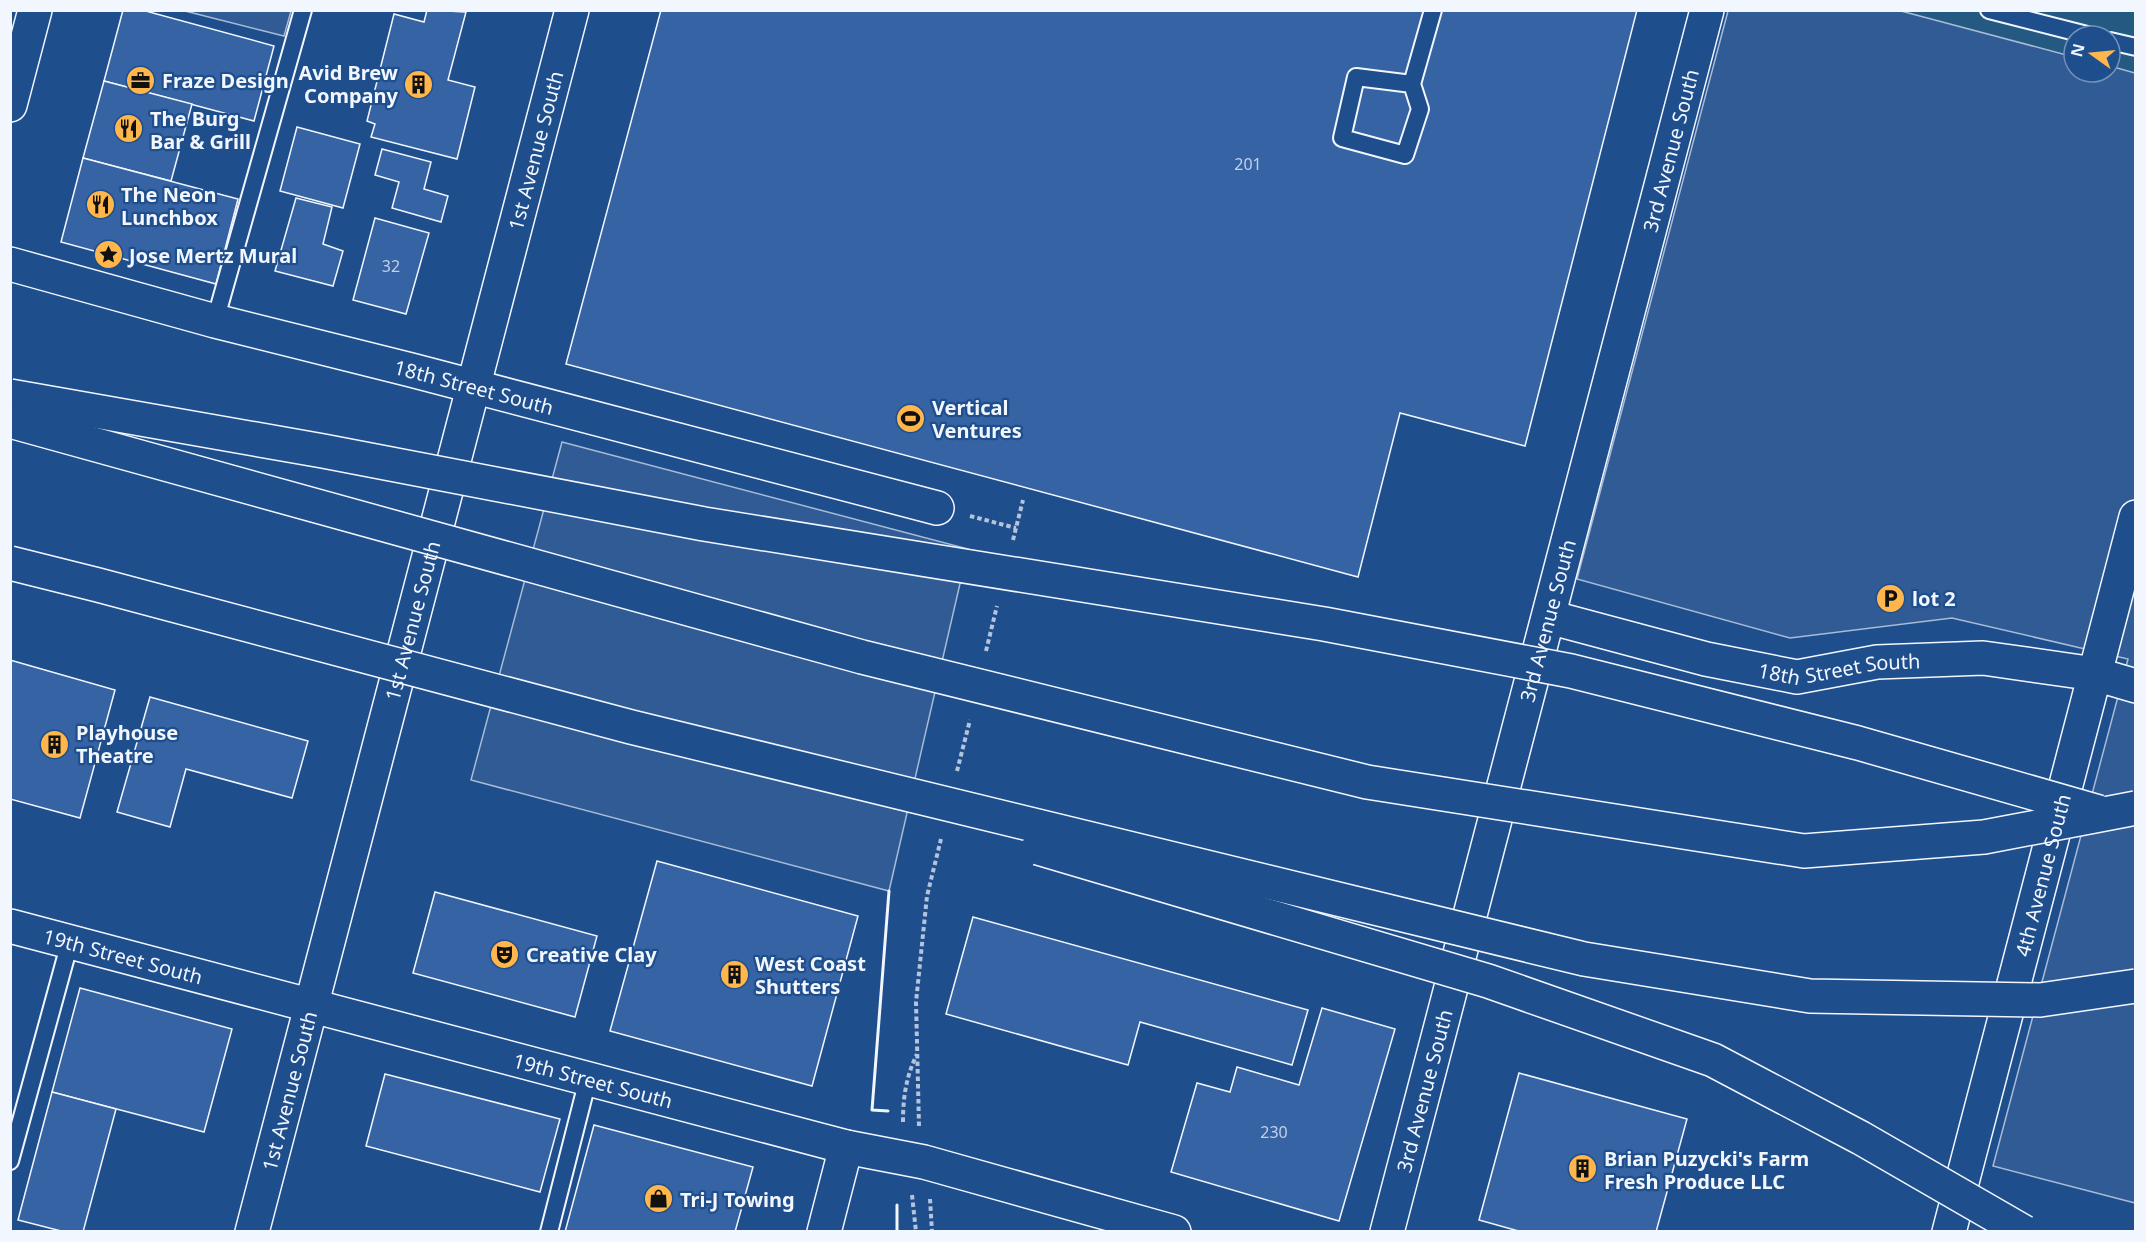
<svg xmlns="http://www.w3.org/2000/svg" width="2146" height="1242" font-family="'Noto Sans',sans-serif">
	<rect width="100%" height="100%" fill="#1f4e8c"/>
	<polygon fill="#245a82" stroke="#a8bbd7" stroke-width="1.5" points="1884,11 2135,11 2135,78 2110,71 2110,36 2074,36 2074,61"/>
	<g fill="#305b95" stroke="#a8bbd7" stroke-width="1.5">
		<polygon points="185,11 291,11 284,36"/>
		<polygon points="1728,11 1901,11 2074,57 2074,72 2110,72 2110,66 2135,73 2135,1203 1993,1166 2128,659 1952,618 1790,638 1577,579"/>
		<polygon points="562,442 968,549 889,891 471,780"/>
	</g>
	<g fill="#3563a3" stroke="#f2f6ff" stroke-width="1.5">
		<polygon points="123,10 142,10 274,46 254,121 104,81"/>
		<polygon points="427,10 466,12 448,80 475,87 457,159 371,137 375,124 367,121 394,14 424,22"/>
		<polygon points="661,10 1637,10 1525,446 1400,413 1358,577 566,364"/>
		<polygon points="104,81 192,104 171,181 83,158"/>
		<polygon points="297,127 360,144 343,208 280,191"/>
		<polygon points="382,149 431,162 424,189 448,196 441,222 392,208 399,182 375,175"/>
		<polygon points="83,158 238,199 216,284 61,242"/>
		<polygon points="296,198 332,207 323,244 343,251 333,286 275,271"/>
		<polygon points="375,218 429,233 406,314 353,300"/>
		<polygon points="10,660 115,690 80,818 10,799"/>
		<polygon points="150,697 308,741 292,798 186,769 170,827 117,812"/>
		<polygon points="657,861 858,916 812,1086 610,1031"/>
		<polygon points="435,892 597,936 575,1017 413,973"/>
		<polygon points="973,917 1308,1010 1292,1065 1140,1022 1128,1065 946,1014"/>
		<polygon points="80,988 232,1029 204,1132 52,1092"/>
		<polygon points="1322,1008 1395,1029 1339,1221 1171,1172 1197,1083 1230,1092 1237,1067 1299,1085"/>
		<polygon points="1519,1073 1687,1119 1656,1232 1522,1232 1479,1220"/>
		<polygon points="385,1074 560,1119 540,1192 366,1146"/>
		<polygon points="52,1092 116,1109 83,1232 65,1232 18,1220"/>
		<polygon points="594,1125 753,1167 735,1232 565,1232"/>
	</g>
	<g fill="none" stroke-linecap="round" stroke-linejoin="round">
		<defs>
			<g id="lane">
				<polyline points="1989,10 2091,36"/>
				<polyline points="2110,41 2136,47"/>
				<polyline points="1412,84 1356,77 1342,138 1405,155 1420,109 1412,84 1433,10"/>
				<polyline points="215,321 303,10"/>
				<polyline points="10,1161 70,942"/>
				<polyline points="549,1232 588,1079"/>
			</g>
			<g id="street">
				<path id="s1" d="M10 264 215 321 411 370 937 508"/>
				<path id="s2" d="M1549 617 1706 659 1797 677 1877 662 1983 658 2095 674 2136 686"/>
				<path id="s3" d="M10 926 846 1147 924 1162 1174 1232"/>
				<polyline points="824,1232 846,1147"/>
				<path id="s4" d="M1387 1232 1707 10"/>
				<path id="s5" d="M1949 1232 2136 517"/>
			</g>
			<polyline id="secondary" points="10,105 35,10"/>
			<g id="primary">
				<path id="s6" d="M252 1232 572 10"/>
			</g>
		</defs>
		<use href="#lane" stroke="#f2f6ff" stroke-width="20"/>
		<use href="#street" stroke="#f2f6ff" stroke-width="36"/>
		<use href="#secondary" stroke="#f2f6ff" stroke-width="36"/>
		<use href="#primary" stroke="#f2f6ff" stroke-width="36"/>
		<g stroke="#b3c4dc" stroke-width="4" stroke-dasharray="4.5 3" stroke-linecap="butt">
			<polyline points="970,516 1016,528"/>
			<polyline points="1013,540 1023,500"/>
			<polyline points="986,651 997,606"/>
			<polyline points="957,771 970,720"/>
			<path d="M903 1122C903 1097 906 1077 917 1054"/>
			<polyline points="919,1126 916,1002 927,896 941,839"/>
			<polyline points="912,1195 916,1232"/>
			<polyline points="930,1199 932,1232"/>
		</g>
		<use href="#lane" stroke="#1f4e8c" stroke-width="16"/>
		<use href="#street" stroke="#1f4e8c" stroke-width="33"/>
		<use href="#secondary" stroke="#1f4e8c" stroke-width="33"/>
		<use href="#primary" stroke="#1f4e8c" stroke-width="33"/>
		<defs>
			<g id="highway-bridge">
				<polyline points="10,396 323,451 704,524 1324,624 1571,671 1858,743 2099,812"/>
				<polyline points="10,421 862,657 1367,782 1804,851 1984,837 2136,808"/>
				<polyline points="10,563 98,585 631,727 1584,959 1810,996 2040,1000 2136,986"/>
				<polyline points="1038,848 1488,981 1713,1060 1861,1138 2024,1232"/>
			</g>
		</defs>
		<use href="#highway-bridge" stroke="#f2f6ff" stroke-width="36" stroke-linecap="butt"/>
		<use href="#highway-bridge" stroke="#1f4e8c" stroke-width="33"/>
		<g stroke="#f2f6ff" stroke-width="3">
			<polyline points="888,1111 872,1110 889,891"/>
			<polyline points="897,1205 897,1232"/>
		</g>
	</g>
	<defs>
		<symbol id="office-disc" viewBox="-11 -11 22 22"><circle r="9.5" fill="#ffb74d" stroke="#1f4e8c"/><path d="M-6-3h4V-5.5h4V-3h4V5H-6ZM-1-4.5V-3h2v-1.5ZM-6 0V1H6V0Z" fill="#111"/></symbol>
		<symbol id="building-disc" viewBox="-11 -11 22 22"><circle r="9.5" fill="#ffb74d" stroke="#1f4e8c"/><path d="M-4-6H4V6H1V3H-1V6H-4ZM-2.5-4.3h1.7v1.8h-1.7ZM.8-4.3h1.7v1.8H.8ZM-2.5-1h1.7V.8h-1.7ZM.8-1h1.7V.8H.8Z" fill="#111"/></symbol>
		<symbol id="restaurant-disc" viewBox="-11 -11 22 22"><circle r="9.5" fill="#ffb74d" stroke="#1f4e8c"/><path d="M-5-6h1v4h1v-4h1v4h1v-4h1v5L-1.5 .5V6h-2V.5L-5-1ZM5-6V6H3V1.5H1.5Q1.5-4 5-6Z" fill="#111"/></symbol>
		<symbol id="sight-disc" viewBox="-11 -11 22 22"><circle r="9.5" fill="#ffb74d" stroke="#1f4e8c"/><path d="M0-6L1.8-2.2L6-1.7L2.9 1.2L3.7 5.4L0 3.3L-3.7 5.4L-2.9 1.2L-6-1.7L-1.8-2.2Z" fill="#111"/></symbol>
		<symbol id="stadium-disc" viewBox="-11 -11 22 22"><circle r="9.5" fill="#ffb74d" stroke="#1f4e8c"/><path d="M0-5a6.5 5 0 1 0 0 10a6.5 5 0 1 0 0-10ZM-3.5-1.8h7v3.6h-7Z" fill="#111"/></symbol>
		<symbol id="parking-disc" viewBox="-11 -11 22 22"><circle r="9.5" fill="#ffb74d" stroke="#1f4e8c"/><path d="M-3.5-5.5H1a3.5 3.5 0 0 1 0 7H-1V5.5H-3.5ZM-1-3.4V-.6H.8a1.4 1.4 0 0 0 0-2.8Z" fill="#111"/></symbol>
		<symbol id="theatre-disc" viewBox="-11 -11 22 22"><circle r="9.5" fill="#ffb74d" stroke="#1f4e8c"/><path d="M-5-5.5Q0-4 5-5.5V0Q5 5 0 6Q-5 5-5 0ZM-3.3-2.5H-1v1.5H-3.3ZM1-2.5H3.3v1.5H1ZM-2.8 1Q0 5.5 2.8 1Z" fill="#111"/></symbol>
		<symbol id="shop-disc" viewBox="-11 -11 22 22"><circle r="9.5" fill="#ffb74d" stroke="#1f4e8c"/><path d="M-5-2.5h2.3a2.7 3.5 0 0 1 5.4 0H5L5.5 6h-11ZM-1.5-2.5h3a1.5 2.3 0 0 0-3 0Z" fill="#111"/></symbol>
	</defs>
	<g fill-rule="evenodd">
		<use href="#office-disc" x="124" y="64" width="33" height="33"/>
		<use href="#building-disc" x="402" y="68" width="33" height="33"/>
		<use href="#restaurant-disc" x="112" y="112" width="33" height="33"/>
		<use href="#restaurant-disc" x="84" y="188" width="33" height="33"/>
		<use href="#sight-disc" x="92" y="238" width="33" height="33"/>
		<use href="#stadium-disc" x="894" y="402" width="33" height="33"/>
		<use href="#parking-disc" x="1874" y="582" width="33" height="33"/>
		<use href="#building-disc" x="38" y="728" width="33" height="33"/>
		<use href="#theatre-disc" x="488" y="938" width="33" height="33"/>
		<use href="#building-disc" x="718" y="958" width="33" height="33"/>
		<use href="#building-disc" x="1566" y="1152" width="33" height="33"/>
		<use href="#shop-disc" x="642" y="1182" width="33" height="33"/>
	</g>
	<g text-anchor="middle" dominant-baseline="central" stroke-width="4.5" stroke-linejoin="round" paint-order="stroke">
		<g font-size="16" fill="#c3d1e8">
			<text x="1248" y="164">201</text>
			<text x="391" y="266">32</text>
			<text x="1274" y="1132">230</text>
		</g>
		<g font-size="20" font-weight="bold" fill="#f2f6ff" stroke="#1f4e8c" text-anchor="start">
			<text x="398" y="72" text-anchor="end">Avid Brew<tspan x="398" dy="23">Company</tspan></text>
			<text x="162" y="80">Fraze Design</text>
			<text x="150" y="118">The Burg<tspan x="150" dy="23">Bar &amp; Grill</tspan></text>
			<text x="121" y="194">The Neon<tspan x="121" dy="23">Lunchbox</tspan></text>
			<text x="129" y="255">Jose Mertz Mural</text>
			<text x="932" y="407">Vertical<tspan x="932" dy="23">Ventures</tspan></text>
			<text x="1912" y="598">lot 2</text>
			<text x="76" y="732">Playhouse<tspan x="76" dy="23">Theatre</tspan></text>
			<text x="526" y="954">Creative Clay</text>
			<text x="755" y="963">West Coast<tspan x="755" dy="23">Shutters</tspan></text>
			<text x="1604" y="1158">Brian Puzycki's Farm<tspan x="1604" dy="23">Fresh Produce LLC</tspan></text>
			<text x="680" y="1199">Tri-J Towing</text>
		</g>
		<g font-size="20" fill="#f2f6ff" stroke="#1f4e8c">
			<text stroke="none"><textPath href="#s6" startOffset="1118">1st Avenue South</textPath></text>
			<text stroke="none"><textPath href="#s4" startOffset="1118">3rd Avenue South</textPath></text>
			<text stroke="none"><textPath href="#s1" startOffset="480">18th Street South</textPath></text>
			<text stroke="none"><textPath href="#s6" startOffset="632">1st Avenue South</textPath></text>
			<text stroke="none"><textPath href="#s4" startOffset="632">3rd Avenue South</textPath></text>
			<text stroke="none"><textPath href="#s2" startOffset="298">18th Street South</textPath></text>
			<text stroke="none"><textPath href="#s5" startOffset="369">4th Avenue South</textPath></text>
			<text stroke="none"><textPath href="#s3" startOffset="117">19th Street South</textPath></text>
			<text stroke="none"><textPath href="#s3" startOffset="603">19th Street South</textPath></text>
			<text stroke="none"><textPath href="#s6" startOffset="146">1st Avenue South</textPath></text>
			<text stroke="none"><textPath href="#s4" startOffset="146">3rd Avenue South</textPath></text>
		</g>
	</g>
	<rect width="2146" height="1242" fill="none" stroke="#f2f6ff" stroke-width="24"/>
	<g transform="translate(2092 54) rotate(285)"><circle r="28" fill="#1f4e8c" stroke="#7391ba" stroke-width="1.5"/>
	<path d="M0-4.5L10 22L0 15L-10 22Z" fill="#ffb74d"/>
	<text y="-9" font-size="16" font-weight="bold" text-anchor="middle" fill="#f2f6ff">N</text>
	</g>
</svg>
